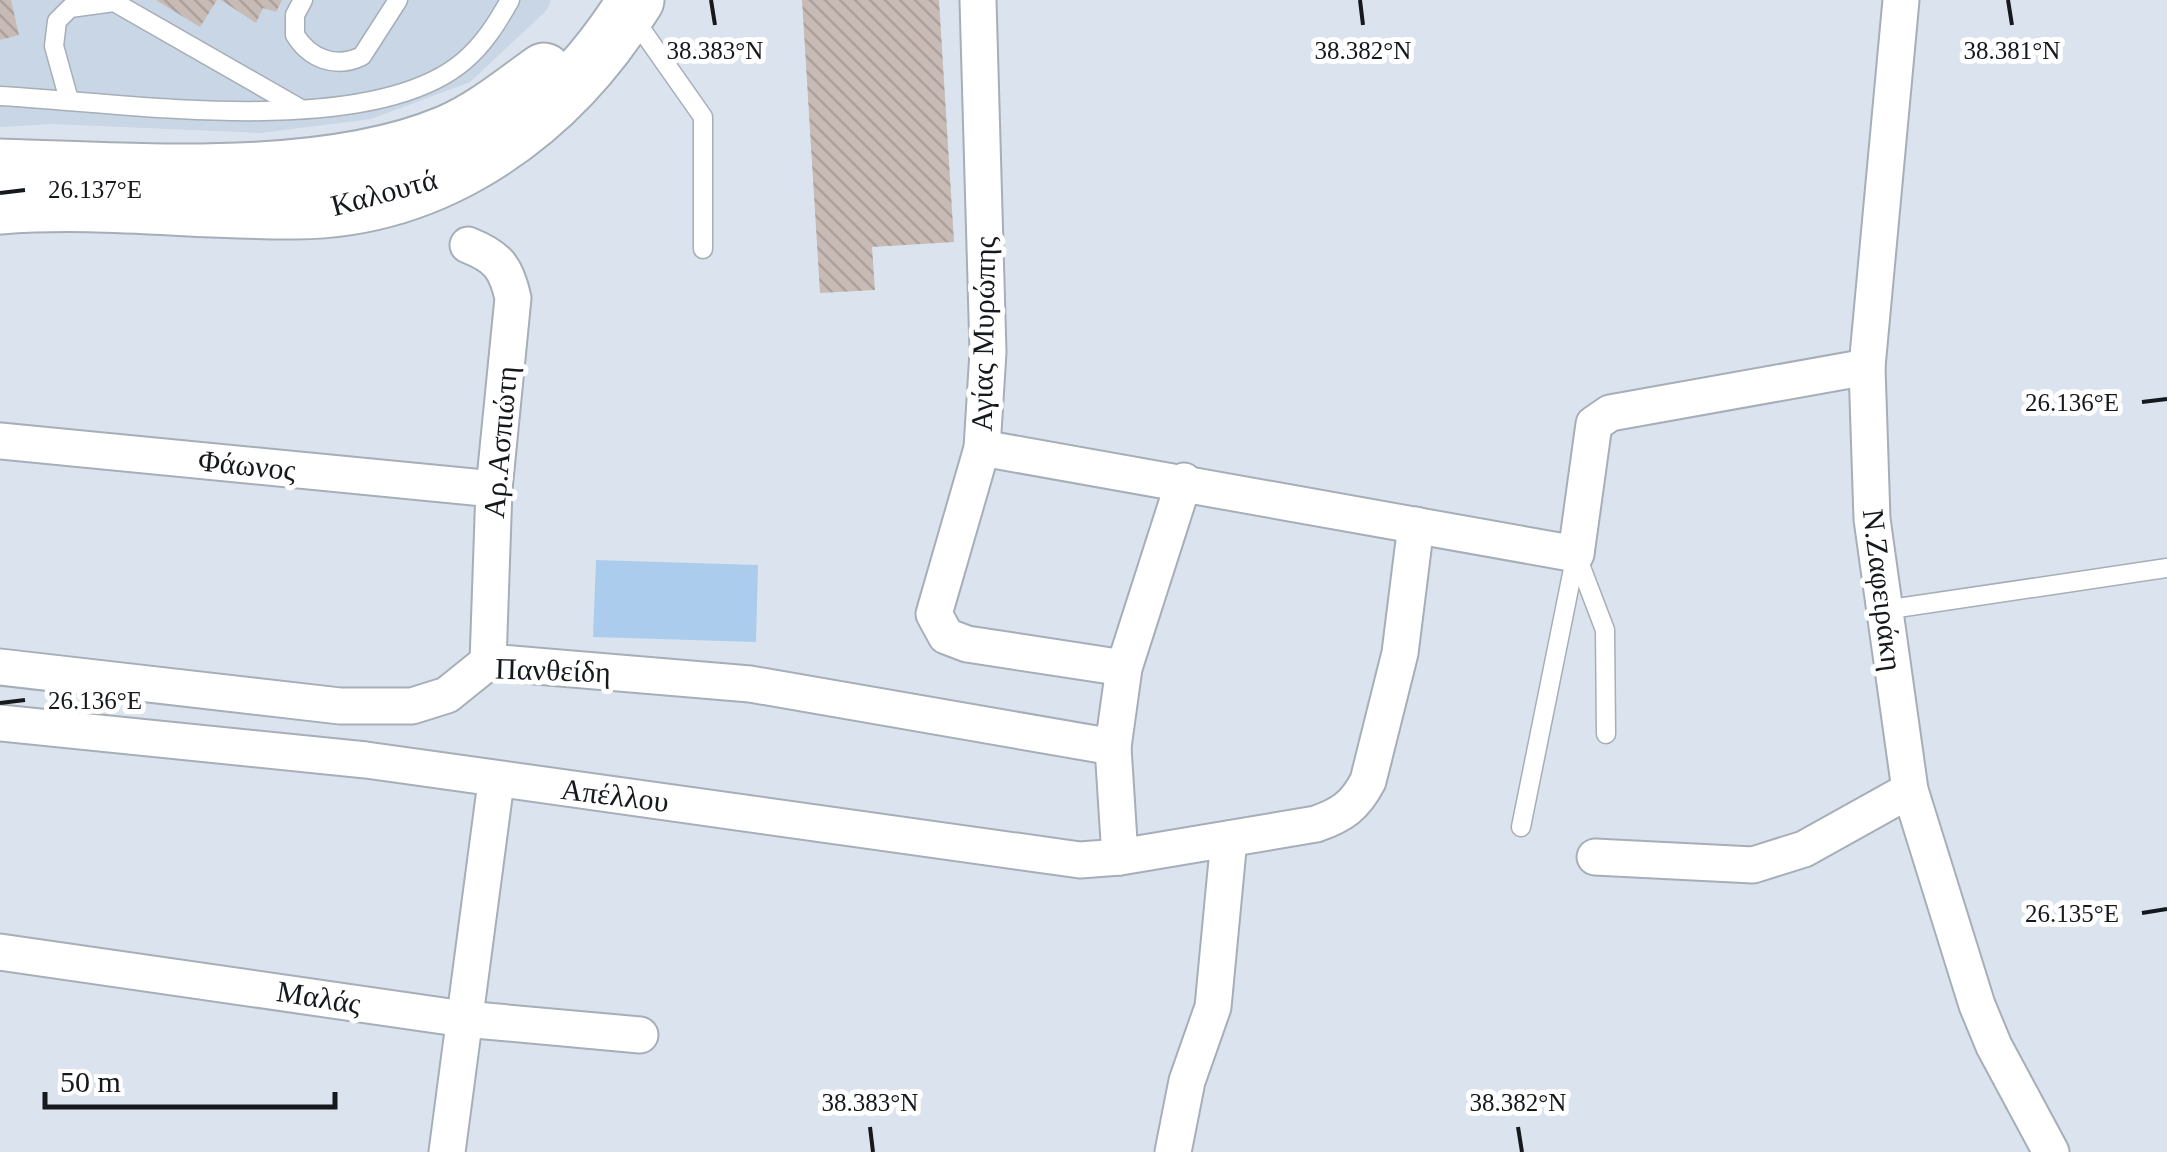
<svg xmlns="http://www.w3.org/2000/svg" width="2167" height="1152" font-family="Georgia,serif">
	<defs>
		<pattern id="building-back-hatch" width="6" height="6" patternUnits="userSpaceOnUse" patternTransform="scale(2.5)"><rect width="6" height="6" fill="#c8bbb5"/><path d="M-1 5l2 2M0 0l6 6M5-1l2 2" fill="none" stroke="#aba09b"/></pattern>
	</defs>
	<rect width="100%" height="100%" fill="#dbe4ee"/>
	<polygon fill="#c8d6e5" points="0,0 551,0 547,10 470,82 371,119 260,133 51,124 0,127"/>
	<polygon fill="#acccee" points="596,560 758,565 756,642 593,637"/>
	<g fill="url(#building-back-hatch)">
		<polygon points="0,0 11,0 19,35 0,40"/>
		<polygon points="156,0 217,0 200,27"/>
		<polygon points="221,0 282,0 276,12 263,8 256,23"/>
		<polygon points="802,0 939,0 954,242 872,247 875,290 820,293"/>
	</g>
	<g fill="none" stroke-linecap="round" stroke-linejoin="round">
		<defs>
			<g id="service">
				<path d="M303 0 295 15V35C310 59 336 69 362 56L398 0"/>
				<polyline points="632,16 703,117 703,249"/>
				<path d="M0 96C120 102 369 142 464 61 484 44 497 23 510 0"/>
				<polyline points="69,100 54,46 57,21 70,8 114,2 301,109"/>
				<polyline points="1576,554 1605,630 1606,734"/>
				<polyline points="1884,610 2167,568"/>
				<polyline points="1521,827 1576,554"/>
			</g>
			<g id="minor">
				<polyline points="978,0 988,352 982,448 934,614 946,636 967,644 1124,668"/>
				<polyline points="1901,0 1867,367 1872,519 1910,790 1977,1005 1994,1046 2051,1152"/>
				<path d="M468 245C498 257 506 267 513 298L494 489 488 662"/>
				<polyline points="0,441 494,489"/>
				<polyline points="982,448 1576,554 1594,424 1610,413 1867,367"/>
				<polyline points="0,667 340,706 412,706 447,695 488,662 750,684 1113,747"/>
				<path d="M0 723 366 760 1080 860 1120 857 1316 824C1342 815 1355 806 1368 781L1400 653 1416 525"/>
				<polyline points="1120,857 1113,747 1124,668 1184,481"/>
				<polyline points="1595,857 1753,865 1804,849 1910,790"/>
				<polyline points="0,952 464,1019 640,1035"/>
				<polyline points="447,1152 496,782"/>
				<polyline points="1173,1152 1187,1081 1213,1007 1229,839"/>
			</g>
			<g id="primary">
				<path d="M0 167C135 171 322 186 448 133 483 118 513 93 544 71"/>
				<path d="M0 206C103 198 195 212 296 211 442 210 562 120 636 0"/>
			</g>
		</defs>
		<use href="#service" stroke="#a6aeb7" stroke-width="21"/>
		<use href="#minor" stroke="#a6aeb7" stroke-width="39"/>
		<use href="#primary" stroke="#a6aeb7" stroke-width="59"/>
		<use href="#service" stroke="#fff" stroke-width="18"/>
		<use href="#minor" stroke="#fff" stroke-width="35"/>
		<use href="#primary" stroke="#fff" stroke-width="55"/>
	</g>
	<path fill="none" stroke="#15181c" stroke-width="4" d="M711 0 715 25M1360 0 1363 25M2008 0 2012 25M0 193 25 190M2142 402 2167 399M0 703 25 700M2142 913 2167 909M870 1127 873 1152M1518 1127 1522 1152"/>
	<g text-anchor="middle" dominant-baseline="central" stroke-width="10" stroke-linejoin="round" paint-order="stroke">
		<g font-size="30" fill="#15181c" stroke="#fff">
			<text transform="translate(384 192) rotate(-15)">Καλουτά</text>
			<text transform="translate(983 334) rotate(-89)">Αγίας Μυρώπης</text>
			<text transform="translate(500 442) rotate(-85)">Αρ.Ασπιώτη</text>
			<text transform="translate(247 465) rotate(6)">Φάωνος</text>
			<text transform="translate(1883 590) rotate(83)">Ν.Ζαφειράκη</text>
			<text transform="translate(553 670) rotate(2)">Πανθείδη</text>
			<text transform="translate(615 795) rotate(7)">Απέλλου</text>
			<text transform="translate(319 997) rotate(9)">Μαλάς</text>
		</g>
	</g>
	<g font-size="25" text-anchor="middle" fill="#15181c" stroke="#fff" stroke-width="10" stroke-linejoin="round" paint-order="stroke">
		<text x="715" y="59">38.383°N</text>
		<text x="1363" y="59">38.382°N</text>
		<text x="2012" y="59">38.381°N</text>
		<text x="95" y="198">26.137°E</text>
		<text x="2072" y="411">26.136°E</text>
		<text x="95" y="709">26.136°E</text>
		<text x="2072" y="922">26.135°E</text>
		<text x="870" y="1111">38.383°N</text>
		<text x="1518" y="1111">38.382°N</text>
	</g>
	<path d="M45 1092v15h290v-15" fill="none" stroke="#15181c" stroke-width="5"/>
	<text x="60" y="1092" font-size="30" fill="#15181c" stroke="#ffffff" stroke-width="8" paint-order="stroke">50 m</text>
</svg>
